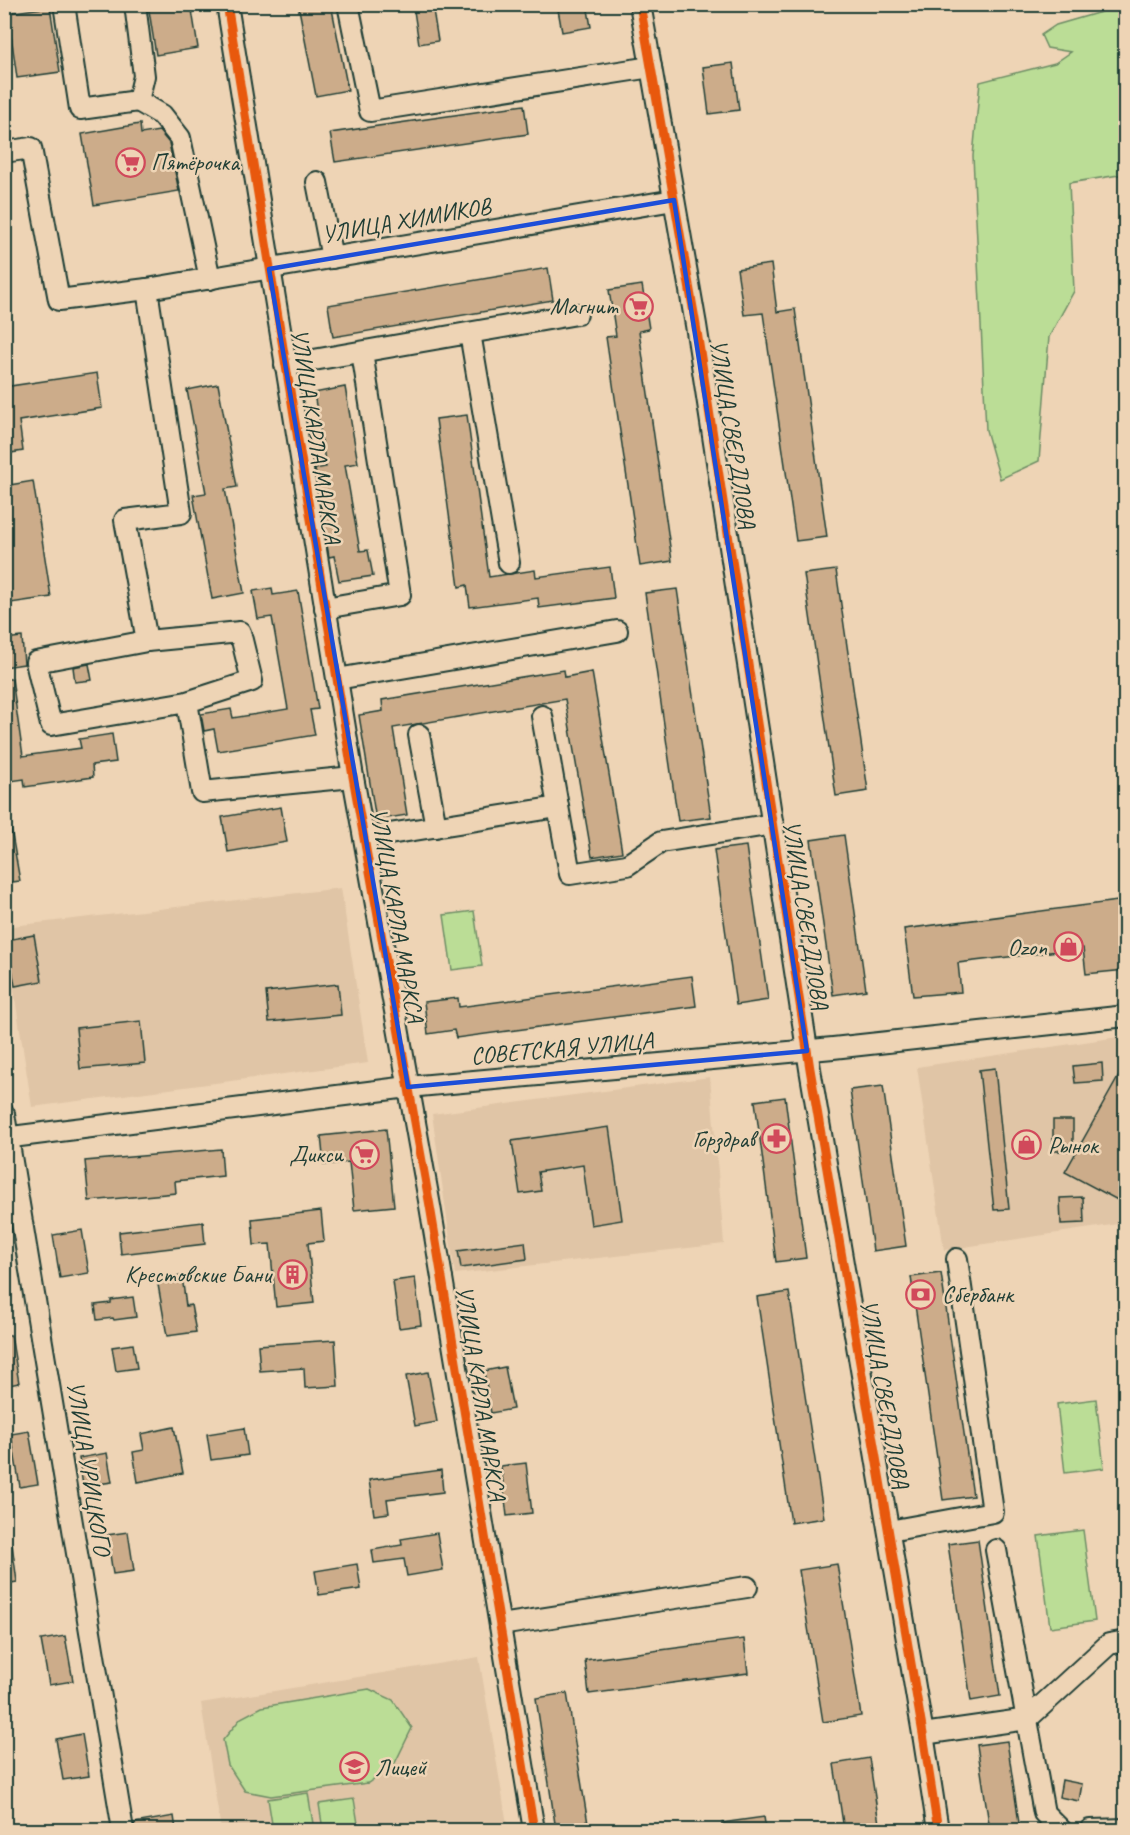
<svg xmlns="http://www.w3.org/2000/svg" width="1130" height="1835" font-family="Caveat,sans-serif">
	<rect width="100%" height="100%" fill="#eed4b5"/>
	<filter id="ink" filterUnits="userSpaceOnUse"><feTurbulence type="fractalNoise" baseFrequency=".0167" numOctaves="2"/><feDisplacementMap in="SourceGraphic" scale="12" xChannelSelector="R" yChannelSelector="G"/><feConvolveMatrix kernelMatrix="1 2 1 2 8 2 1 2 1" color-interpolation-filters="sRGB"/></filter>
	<g filter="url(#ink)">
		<g fill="#e0c5a6">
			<polygon points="341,888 368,1063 32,1107 4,927"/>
			<polygon points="1125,1036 1125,1223 944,1250 917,1067"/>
			<polygon points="710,1077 724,1244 455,1274 432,1114"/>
			<polygon points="479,1657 508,1830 221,1830 201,1703"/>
		</g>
		<g fill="#bbdd96" stroke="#6d8d65" stroke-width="1.5">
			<polygon points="1125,5 1125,174 1069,183 1074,291 1049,337 1039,461 1000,479 986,430 973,156 980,82 1055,63 1071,52 1047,48 1041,35 1056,25"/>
			<polygon points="474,911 482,966 452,970 444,915"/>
			<polygon points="1096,1399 1104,1468 1065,1473 1057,1404"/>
			<polygon points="1083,1530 1095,1621 1050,1627 1038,1536"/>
			<polygon points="369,1689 393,1700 412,1728 394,1765 368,1783 271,1796 245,1791 228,1765 223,1740 241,1718 262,1707"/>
			<polygon points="308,1793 314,1830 273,1830 268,1799"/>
			<polygon points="354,1799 359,1830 323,1830 319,1804"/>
		</g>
		<g fill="#ccac8a" stroke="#1f3d34" stroke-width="1.5">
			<polygon points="148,4 191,4 198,48 156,55"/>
			<polygon points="298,4 331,4 348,90 316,96"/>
			<polygon points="413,4 432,4 438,41 419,44"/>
			<polygon points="557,4 587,4 591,27 562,32"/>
			<polygon points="50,7 60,72 17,78 8,13"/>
			<polygon points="733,63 739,110 709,114 703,67"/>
			<polygon points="524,105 528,134 335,162 330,133"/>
			<polygon points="140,124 141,134 159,131 169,143 179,191 94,205 82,134"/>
			<polygon points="771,264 777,312 795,309 827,537 796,541 763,313 744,315 737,269"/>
			<polygon points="548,268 553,300 333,337 328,305"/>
			<polygon points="642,285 649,329 639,331 672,561 640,566 606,337 616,336 609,290"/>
			<polygon points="97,373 102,408 19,421 23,451 4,454 4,387"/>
			<polygon points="218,384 237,487 225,489 244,593 212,599 193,495 206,493 187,390"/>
			<polygon points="345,387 358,463 345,465 360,551 368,550 373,576 339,581 334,556 329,557 315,469 326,467 314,393"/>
			<polygon points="467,415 489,577 535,570 536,577 610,567 614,598 539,608 538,598 470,607 467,585 459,587 436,419"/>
			<polygon points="33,481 51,597 4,604 4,486"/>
			<polygon points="836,570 868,791 836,796 804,574"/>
			<polygon points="272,588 273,595 298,591 318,709 310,710 315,735 218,751 214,729 204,731 201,714 231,709 233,718 288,709 272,617 258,619 253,591"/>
			<polygon points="677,589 711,817 678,821 645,593"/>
			<polygon points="22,637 24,664 4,667 4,639"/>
			<polygon points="89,664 92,680 75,682 73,667"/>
			<polygon points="564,670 565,677 592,672 622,852 592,857 565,699 393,728 407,815 376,820 359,715 383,711 382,700"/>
			<polygon points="4,679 12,679 23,756 81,748 79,739 112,734 116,762 92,765 93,777 25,787 24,779 4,782"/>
			<polygon points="281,807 287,842 228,852 222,817"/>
			<polygon points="11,829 20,881 4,883 4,830"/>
			<polygon points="844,835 866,990 833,995 811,840"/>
			<polygon points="746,846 768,1000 736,1005 714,850"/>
			<polygon points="1125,900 1125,970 1086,974 1083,948 958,963 961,992 913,996 904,929"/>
			<polygon points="34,935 42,981 15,986 7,940"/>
			<polygon points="692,976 696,1006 456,1038 454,1030 428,1034 424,1002 458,998 459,1007"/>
			<polygon points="338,984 341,1015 269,1022 266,992"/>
			<polygon points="141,1021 145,1063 80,1069 76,1028"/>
			<polygon points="1102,1063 1103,1081 1075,1083 1073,1066"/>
			<polygon points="1125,1065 1125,1204 1065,1172"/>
			<polygon points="995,1068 1009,1209 994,1210 979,1070"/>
			<polygon points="883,1086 906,1246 873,1251 850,1090"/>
			<polygon points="785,1097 806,1258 776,1262 755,1101"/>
			<rect x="1053" y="1120" width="20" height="31"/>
			<polygon points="609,1127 622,1220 591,1225 583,1165 538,1172 541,1191 520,1194 512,1141"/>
			<polygon points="386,1129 394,1206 354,1210 349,1162 324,1165 321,1136"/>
			<polygon points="221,1149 223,1176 175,1181 176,1193 89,1201 85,1161"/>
			<polygon points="1083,1197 1084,1223 1061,1224 1060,1198"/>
			<polygon points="321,1211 324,1241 308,1243 314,1303 276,1307 270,1244 254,1245 252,1219"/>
			<polygon points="203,1222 205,1244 121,1254 119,1232"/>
			<polygon points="82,1230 89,1273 60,1278 53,1235"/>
			<polygon points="525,1242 527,1259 461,1268 458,1251"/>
			<polygon points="941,1273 973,1496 943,1500 911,1277"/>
			<polygon points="182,1276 186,1306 191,1305 196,1332 167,1336 157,1279"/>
			<polygon points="415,1278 421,1325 399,1328 393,1281"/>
			<polygon points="789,1292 824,1518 791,1523 757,1297"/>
			<polygon points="133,1297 136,1317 114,1320 113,1318 97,1320 95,1305 111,1303 111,1300"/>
			<polygon points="4,1335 11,1335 19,1383 4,1386"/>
			<polygon points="335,1340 338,1386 305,1388 304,1368 260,1371 258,1345"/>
			<polygon points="133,1344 137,1368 116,1371 112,1347"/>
			<polygon points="505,1367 513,1409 491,1413 484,1371"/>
			<polygon points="428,1372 437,1422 415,1426 406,1376"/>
			<polygon points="174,1427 183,1473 138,1482 133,1452 144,1450 141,1434"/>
			<polygon points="244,1428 248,1455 211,1460 207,1434"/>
			<polygon points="29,1431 38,1484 20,1487 11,1434"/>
			<polygon points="107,1453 112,1482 83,1486 79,1458"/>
			<polygon points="526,1463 532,1513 507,1516 501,1466"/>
			<polygon points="441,1470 443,1492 387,1499 389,1513 374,1515 369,1480"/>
			<polygon points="128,1532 134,1571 113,1574 107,1535"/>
			<polygon points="437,1533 443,1570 407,1576 404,1559 374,1563 372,1550 402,1545 401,1539"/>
			<polygon points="978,1540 1000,1696 971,1701 948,1544"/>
			<polygon points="4,1544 12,1544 17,1582 4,1584"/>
			<polygon points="357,1564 361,1589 319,1595 315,1571"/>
			<polygon points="837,1564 861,1716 823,1722 799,1570"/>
			<polygon points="65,1636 73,1681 49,1685 41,1640"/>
			<polygon points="744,1639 748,1673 589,1694 585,1660"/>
			<polygon points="567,1693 589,1830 556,1830 536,1698"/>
			<polygon points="82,1734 89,1776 63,1780 56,1739"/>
			<polygon points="1007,1741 1020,1830 990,1830 977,1745"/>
			<polygon points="869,1758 880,1830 844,1830 834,1764"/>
			<polygon points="1062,1780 1082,1784 1079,1801 1059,1797"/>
			<polygon points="174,1816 176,1830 135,1830 134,1823"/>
			<polygon points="764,1817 766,1830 722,1830 722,1823"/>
		</g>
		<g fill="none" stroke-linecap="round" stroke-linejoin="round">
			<defs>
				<g id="minor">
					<polyline points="64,4 80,109 138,101"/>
					<polyline points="135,4 144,76 138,101 162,115 180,138 210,279"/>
					<polyline points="227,4 353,777 430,1206 534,1830"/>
					<polyline points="348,4 370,111 651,67"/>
					<polyline points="640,4 696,325 810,1069 923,1734 938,1830"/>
					<polyline points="4,152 31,148 59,300 147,289 181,513 125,520 147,641"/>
					<polyline points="317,182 332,258"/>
					<polyline points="147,289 674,200"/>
					<polyline points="470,333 509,563"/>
					<polyline points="285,365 577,314"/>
					<polyline points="325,608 400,595 362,352"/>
					<polyline points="337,679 617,631"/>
					<polyline points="187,702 252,681 240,632 147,641 36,662 51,725 187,702 202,792 353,777"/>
					<polyline points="542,716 570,874 627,865 661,842 773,824"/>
					<polyline points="419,735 436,827"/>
					<polyline points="364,838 558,807"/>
					<polyline points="4,1114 123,1830"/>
					<polyline points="4,1138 408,1087 833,1048 1126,1016"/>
					<polyline points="889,1531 993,1512 957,1259"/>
					<polyline points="996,1550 1044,1813 1061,1830"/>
					<polyline points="500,1625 747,1587"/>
					<polyline points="923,1734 1027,1719 1109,1644 1126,1641"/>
					<polyline points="1090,1830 1126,1829"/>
				</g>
			</defs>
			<use href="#minor" stroke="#1f3d34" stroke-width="24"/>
			<use href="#minor" stroke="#eed4b5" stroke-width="20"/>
			<defs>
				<g id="cycleway">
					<polyline points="227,4 353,777 430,1206 534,1830"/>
					<polyline points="640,4 696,325 810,1069 923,1734 938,1830"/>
				</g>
			</defs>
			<use href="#cycleway" stroke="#eed4b5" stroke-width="13"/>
			<use href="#cycleway" stroke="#e8590c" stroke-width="9"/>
		</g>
	</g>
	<path fill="none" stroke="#1d4ed8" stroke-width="4.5" stroke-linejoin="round" d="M674 200 807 1051 408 1087 269 269Z"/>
	<defs>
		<symbol id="supermarket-ring" viewBox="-11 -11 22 22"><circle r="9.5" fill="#eed4b5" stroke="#d1495b" stroke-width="1.5"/><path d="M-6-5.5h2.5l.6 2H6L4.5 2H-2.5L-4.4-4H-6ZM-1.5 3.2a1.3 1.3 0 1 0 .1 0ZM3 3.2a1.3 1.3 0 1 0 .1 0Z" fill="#d1495b"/></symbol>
		<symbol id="shop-ring" viewBox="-11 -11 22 22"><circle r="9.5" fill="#eed4b5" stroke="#d1495b" stroke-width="1.5"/><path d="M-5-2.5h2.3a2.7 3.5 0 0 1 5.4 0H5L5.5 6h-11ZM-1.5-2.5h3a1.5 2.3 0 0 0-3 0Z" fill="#d1495b"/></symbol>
		<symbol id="pharmacy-ring" viewBox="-11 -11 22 22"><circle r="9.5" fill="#eed4b5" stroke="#d1495b" stroke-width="1.5"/><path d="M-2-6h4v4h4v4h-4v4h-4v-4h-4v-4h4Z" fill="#d1495b"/></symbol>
		<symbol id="building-ring" viewBox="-11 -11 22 22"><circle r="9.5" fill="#eed4b5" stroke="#d1495b" stroke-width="1.5"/><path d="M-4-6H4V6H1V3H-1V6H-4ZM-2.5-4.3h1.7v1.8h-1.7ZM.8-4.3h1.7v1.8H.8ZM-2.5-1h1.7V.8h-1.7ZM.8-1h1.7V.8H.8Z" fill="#d1495b"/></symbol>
		<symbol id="bank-ring" viewBox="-11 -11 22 22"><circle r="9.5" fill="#eed4b5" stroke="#d1495b" stroke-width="1.5"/><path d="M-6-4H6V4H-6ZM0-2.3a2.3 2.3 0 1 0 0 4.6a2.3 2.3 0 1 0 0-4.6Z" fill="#d1495b"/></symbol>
		<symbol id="school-ring" viewBox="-11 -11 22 22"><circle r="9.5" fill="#eed4b5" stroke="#d1495b" stroke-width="1.5"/><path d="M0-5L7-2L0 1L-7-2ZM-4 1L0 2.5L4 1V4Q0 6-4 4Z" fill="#d1495b"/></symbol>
	</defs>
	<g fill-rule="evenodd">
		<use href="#supermarket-ring" x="114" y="146" width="33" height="33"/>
		<use href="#supermarket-ring" x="622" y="290" width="33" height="33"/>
		<use href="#shop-ring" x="1052" y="930" width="33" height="33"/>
		<use href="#pharmacy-ring" x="760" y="1122" width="33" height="33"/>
		<use href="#shop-ring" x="1010" y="1128" width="33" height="33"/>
		<use href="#supermarket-ring" x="348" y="1138" width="33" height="33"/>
		<use href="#building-ring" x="276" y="1258" width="33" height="33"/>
		<use href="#bank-ring" x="904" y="1278" width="33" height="33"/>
		<use href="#school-ring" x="338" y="1750" width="33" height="33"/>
	</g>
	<g text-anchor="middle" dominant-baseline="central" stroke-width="5" stroke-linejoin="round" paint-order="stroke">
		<g font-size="24" fill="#1f3d34" stroke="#eed4b5" text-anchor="end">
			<text x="151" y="162" text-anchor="start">Пятёрочка</text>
			<text x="618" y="306">Магнит</text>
			<text x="1047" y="947">Ozon</text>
			<text x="755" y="1139">Горздрав</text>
			<text x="1048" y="1145" text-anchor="start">Рынок</text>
			<text x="343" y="1154">Дикси</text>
			<text x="271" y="1274">Крестовские Бани</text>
			<text x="942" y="1294" text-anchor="start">Сбербанк</text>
			<text x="375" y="1767" text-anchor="start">Лицей</text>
		</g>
		<g font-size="24" fill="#1f3d34" stroke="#eed4b5">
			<text transform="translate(406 220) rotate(-10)">УЛИЦА ХИМИКОВ</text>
			<text transform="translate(733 434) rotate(81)">УЛИЦА СВЕРДЛОВА</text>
			<text transform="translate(316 436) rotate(81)">УЛИЦА КАРЛА МАРКСА</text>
			<text transform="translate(397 915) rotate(80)">УЛИЦА КАРЛА МАРКСА</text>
			<text transform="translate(806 915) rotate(81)">УЛИЦА СВЕРДЛОВА</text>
			<text transform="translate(562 1048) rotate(-5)">СОВЕТСКАЯ УЛИЦА</text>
			<text transform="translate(481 1393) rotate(81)">УЛИЦА КАРЛА МАРКСА</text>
			<text transform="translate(885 1394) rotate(80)">УЛИЦА СВЕРДЛОВА</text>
			<text transform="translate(89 1468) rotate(81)">УЛИЦА УРИЦКОГО</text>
		</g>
	</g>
	<rect width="1130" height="1835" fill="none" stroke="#eed4b5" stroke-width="24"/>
	<rect x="12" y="12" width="1106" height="1811" fill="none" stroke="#1f3d34" stroke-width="2" filter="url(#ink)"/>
</svg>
